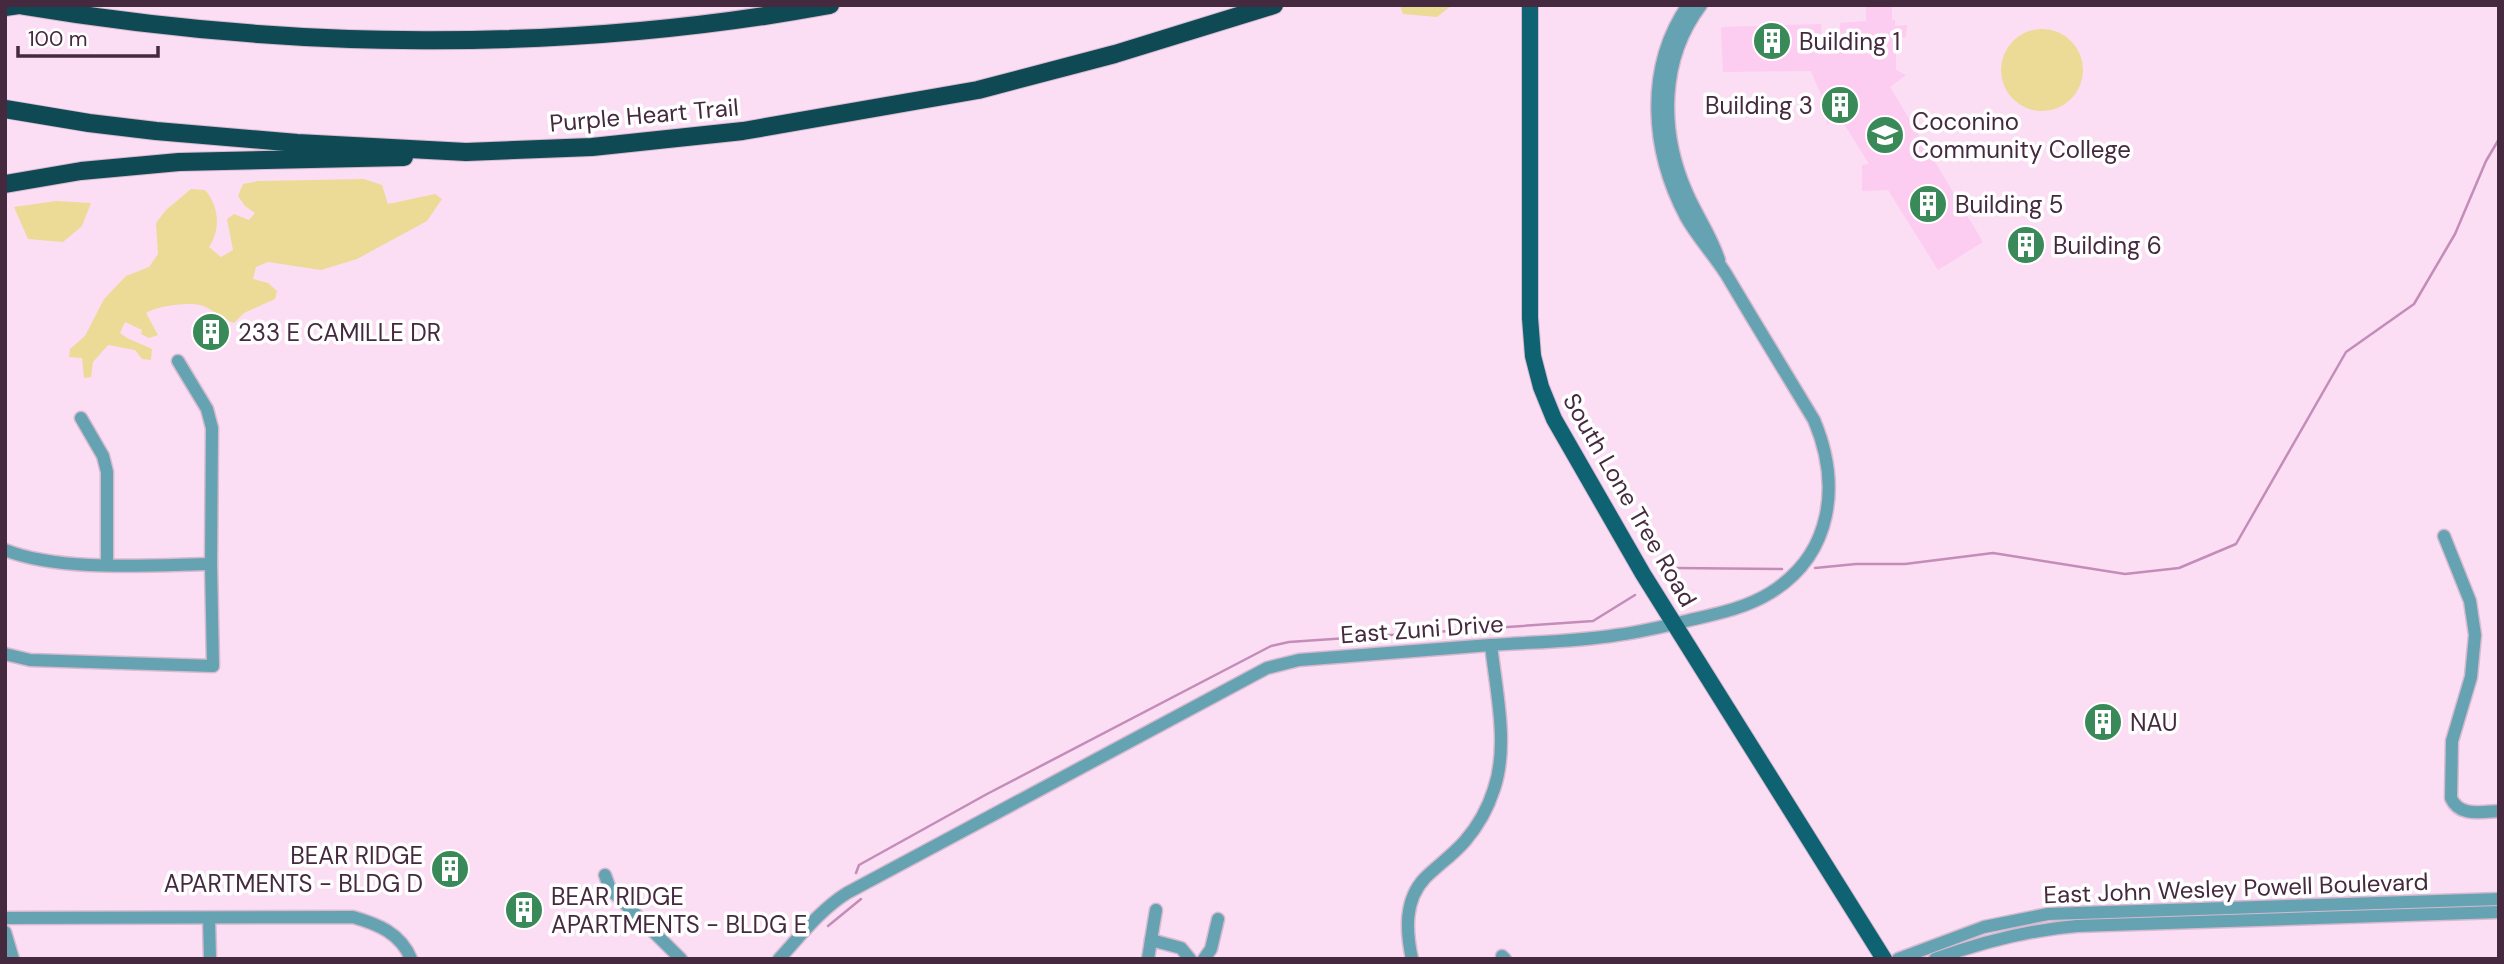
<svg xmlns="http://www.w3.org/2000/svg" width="2504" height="964" font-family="'DM Sans',sans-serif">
	<rect width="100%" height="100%" fill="#fbdef4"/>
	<polygon fill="#fcccf1" points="1866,5 1892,5 1892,20 1895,20 1895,26 1907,25 1906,37 1896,38 1896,70 1906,75 1890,87 1983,242 1938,270 1888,190 1862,191 1862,165 1869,164 1839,116 1827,125 1821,95 1811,71 1723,72 1721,27 1821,24 1823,54 1839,53 1840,23 1866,21"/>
	<g fill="#ecda97">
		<polygon points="1400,5 1452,5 1437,17 1403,14"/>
		<circle cx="2042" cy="70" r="41"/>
		<path d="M364 179 382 185 388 204 435 194 442 199 427 221 357 259 321 270 268 262 256 267 253 279 268 283 277 291 275 299 244 313 234 323C222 319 210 307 200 305 185 302 158 306 146 313L158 335 149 338 141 334 142 330 125 322 120 333 127 338 152 349 151 360 142 359 135 350 108 345 93 362 91 377 84 378 82 358 69 357 70 349 85 336 104 299 126 276 149 267 158 254 156 223 166 210 191 189 205 190C219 206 221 229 209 247L221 257 233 250 227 219 234 214 249 220 255 213 245 206 238 196 243 184 258 181Z"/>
		<polygon points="56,201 91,203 82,226 63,242 28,239 14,207"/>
	</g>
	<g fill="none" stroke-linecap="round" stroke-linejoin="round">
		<g stroke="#c48cb8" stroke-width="2.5">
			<polyline points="1676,568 1782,569"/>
			<polyline points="1815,568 1856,564 1905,564 1993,553 2125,574 2179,568 2236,544 2346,352 2414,304 2455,234 2486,161 2499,139"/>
			<polyline points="856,873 859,865 987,794 1271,646 1289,642 1593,621 1635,595"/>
			<polyline points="828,926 861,899"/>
		</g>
		<defs>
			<g id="minor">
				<path d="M1701 5C1660 59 1660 131 1686 191 1696 215 1711 235 1719 260"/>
				<polyline points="81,418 103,456 107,472 107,565"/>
				<path d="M2444 536 2470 601 2475 635 2471 677 2452 741 2451 798C2459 817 2481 812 2499 811"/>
				<path d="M5 550C60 572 151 565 211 564"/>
				<polyline points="5,654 30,660 213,666 211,564 212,428 207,409 178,361"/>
				<polyline points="605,875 610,889 681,959"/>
				<path d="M5 918 353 917C377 924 401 933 411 959"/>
				<polyline points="209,918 210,959"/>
				<polyline points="5,932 13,959"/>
				<polyline points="1151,940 1156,910"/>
				<polyline points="1502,956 1505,959"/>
				<path d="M779 959C801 935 820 910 847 893L1267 668 1299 660C1363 655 1426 650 1490 645 1532 642 1575 642 1617 635 1641 632 1666 626 1690 620 1716 614 1746 608 1770 593 1833 554 1841 484 1814 420 1785 372 1755 323 1726 274 1714 255 1698 238 1686 217 1651 151 1644 69 1688 5"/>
				<polyline points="1148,959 1151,940 1181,948 1190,959"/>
				<polyline points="1204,959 1211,949 1218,919"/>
				<path d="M1412 959C1406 931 1404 900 1425 878 1438 865 1453 855 1465 841 1478 826 1488 808 1494 789 1509 745 1496 691 1491 645"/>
				<polyline points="1898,959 1984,927 2048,914 2499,899"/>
				<path d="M1935 959C1982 942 2027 930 2077 926L2499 912"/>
			</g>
			<polyline id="major" points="1530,5 1530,318 1533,356 1541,387 1554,419 1643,574 1884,959"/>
			<g id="highway">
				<path d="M18 5C285 50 562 54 830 5"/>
				<polyline points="5,109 89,123 156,131 297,143 466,152 592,147 743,131 978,90 1115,54 1274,5"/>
				<polyline points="5,184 81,171 179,162 404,157"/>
			</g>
		</defs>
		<use href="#minor" stroke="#d7bad0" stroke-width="15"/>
		<use href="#major" stroke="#d7bad0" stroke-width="18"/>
		<use href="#highway" stroke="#d7bad0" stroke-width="20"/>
		<use href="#minor" stroke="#65a3b2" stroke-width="12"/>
		<use href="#major" stroke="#0e6272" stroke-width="16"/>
		<use href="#highway" stroke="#0e4954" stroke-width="18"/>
		<defs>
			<polyline id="highway-bridge" points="5,7 19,5"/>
		</defs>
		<use href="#highway-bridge" stroke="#d7bad0" stroke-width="20" stroke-linecap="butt"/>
		<use href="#highway-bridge" stroke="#0e4954" stroke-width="18"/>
	</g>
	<defs>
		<symbol id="building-disc" viewBox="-11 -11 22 22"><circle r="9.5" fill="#398959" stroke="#fff"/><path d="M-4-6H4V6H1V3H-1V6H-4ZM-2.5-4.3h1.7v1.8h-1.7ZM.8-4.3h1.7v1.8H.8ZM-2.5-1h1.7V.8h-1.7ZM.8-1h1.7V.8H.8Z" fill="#fff"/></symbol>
		<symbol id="university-disc" viewBox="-11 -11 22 22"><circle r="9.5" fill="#398959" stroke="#fff"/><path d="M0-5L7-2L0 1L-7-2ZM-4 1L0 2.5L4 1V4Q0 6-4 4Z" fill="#fff"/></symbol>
	</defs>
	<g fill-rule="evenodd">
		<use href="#building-disc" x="1750" y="19" width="44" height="44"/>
		<use href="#building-disc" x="1818" y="83" width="44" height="44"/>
		<use href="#university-disc" x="1863" y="113" width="44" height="44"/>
		<use href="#building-disc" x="1906" y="182" width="44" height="44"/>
		<use href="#building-disc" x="2004" y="223" width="44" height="44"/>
		<use href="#building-disc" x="189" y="310" width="44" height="44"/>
		<use href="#building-disc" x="2081" y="700" width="44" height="44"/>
		<use href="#building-disc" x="428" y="847" width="44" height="44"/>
		<use href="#building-disc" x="502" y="888" width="44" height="44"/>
	</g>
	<g text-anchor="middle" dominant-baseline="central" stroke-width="7" stroke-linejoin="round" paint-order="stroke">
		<g font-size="24" fill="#45293f" stroke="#fff" text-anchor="start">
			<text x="1799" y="41">Building 1</text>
			<text x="1813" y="105" text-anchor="end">Building 3</text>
			<text x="1912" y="121">Coconino<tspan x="1912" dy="28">Community College</tspan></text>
			<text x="1955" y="204">Building 5</text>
			<text x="2053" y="245">Building 6</text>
			<text x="238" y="332">233 E CAMILLE DR</text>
			<text x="2130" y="722">NAU</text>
			<text x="423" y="855" text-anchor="end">BEAR RIDGE<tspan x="423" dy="28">APARTMENTS - BLDG D</tspan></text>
			<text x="551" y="896">BEAR RIDGE<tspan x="551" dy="28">APARTMENTS - BLDG E</tspan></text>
		</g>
		<g font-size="24" fill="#45293f" stroke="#fff">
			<text transform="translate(644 115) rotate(-5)">Purple Heart Trail</text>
			<text transform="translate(1630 500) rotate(60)">South Lone Tree Road</text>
			<text transform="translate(1422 629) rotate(-4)">East Zuni Drive</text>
			<text transform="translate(2236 888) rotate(-2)">East John Wesley Powell Boulevard</text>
		</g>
	</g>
	<rect width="2504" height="964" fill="none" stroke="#45293f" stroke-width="14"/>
	<path d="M18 46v10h140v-10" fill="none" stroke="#45293f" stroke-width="3.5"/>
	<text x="28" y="46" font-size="21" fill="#45293f" stroke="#ffffff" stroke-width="5" paint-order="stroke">100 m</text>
</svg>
